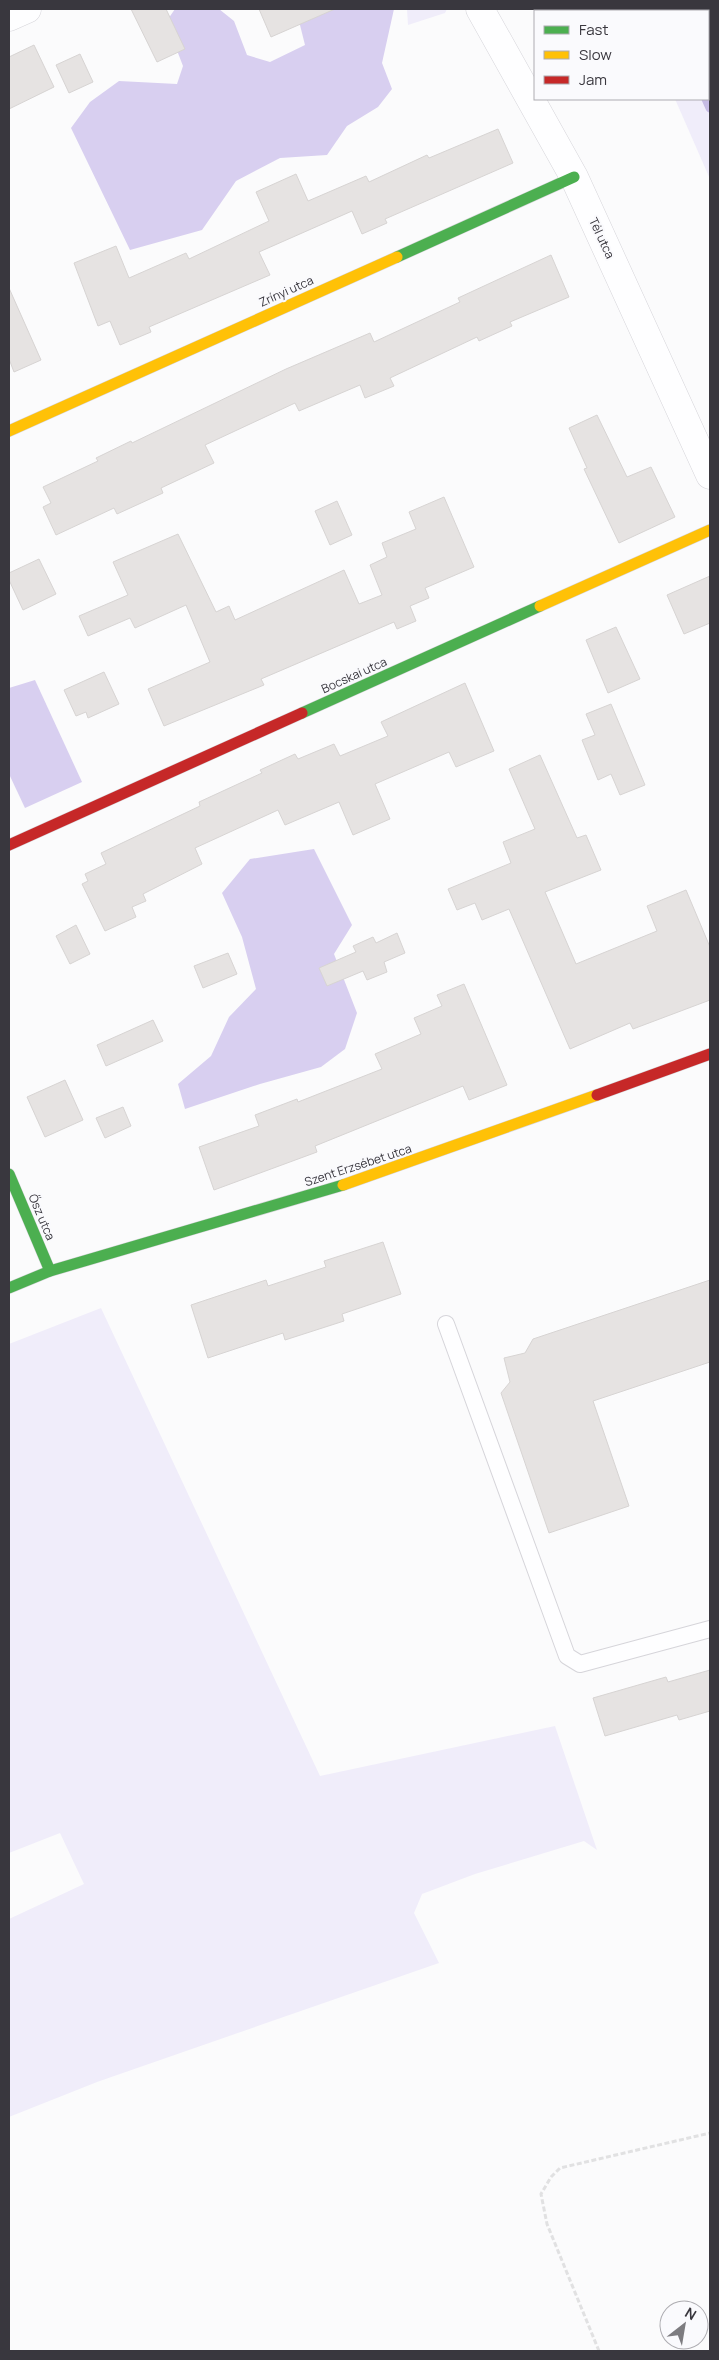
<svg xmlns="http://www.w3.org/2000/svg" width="719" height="2360" font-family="Manrope,sans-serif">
	<rect width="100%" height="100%" fill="#fbfbfc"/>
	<g fill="#f0edfa">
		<polygon points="407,9 447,9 445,13 408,25"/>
		<polygon points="708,64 710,69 710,179 675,99 708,99"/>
		<polygon points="101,1308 320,1776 555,1726 597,1850 584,1841 475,1874 422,1894 414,1913 439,1963 97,2082 9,2117 9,1919 84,1884 60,1833 9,1853 9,1344"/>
	</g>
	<g fill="#d8cff0">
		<polygon points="175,9 219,9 234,21 247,55 270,62 305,45 296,9 394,9 382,63 392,89 378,107 347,126 327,155 280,158 236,181 202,230 130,250 71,128 90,102 119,81 177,84 183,66 166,22"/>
		<polygon points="35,680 82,782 25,808 9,774 9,688"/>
		<polygon points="314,849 352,925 334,954 357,1013 345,1049 321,1067 260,1084 185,1109 178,1084 211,1056 229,1017 256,989 242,937 222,893 250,859"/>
	</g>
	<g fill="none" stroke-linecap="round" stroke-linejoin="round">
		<g stroke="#c6bbe4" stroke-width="9">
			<polyline points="665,9 666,11"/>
			<polyline points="706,99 710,108"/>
		</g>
	</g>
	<g fill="#e6e3e2" stroke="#d7d4d3">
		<polygon points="131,9 166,9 185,49 157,62"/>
		<polygon points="259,9 335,9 271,37"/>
		<polygon points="34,45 54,87 9,109 9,57"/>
		<polygon points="80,54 93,82 69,93 56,65"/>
		<polygon points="498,129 513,163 385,219 387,223 362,234 352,211 259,252 270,275 149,327 151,332 120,345 110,321 98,326 74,263 116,246 129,278 186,253 189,259 269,221 256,192 296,174 308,201 366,176 369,182 427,155 429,158"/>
		<polygon points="551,255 569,297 510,322 512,326 479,341 477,337 390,378 394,386 365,398 360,385 299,411 295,403 205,445 214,463 161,488 163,493 117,514 114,508 56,535 43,507 51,503 43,487 98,461 96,458 131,441 132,443 286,369 370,333 374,342 460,302 458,298"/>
		<polygon points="9,288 41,360 14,372 9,359"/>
		<polygon points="597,415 627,477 651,467 675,517 619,543 584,469 587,468 569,428"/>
		<polygon points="444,497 474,567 425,588 429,598 410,606 416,621 397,629 394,622 261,679 264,685 164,726 148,689 210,662 186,605 135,628 130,618 88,636 79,616 128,595 113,562 178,534 216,612 229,606 235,620 344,570 359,604 382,595 370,565 387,557 382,543 416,529 409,512"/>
		<polygon points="337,501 352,535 330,545 315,511"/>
		<polygon points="39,559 56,594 23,610 9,580 9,573"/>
		<polygon points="710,576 710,623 684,634 667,595"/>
		<polygon points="616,627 640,679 608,693 586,640"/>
		<polygon points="104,672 119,704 88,718 86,712 76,716 64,690"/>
		<polygon points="465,683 494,751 456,767 449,752 375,784 390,819 353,835 339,802 285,825 278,810 195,848 202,864 143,894 146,901 132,907 136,917 105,931 82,884 88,881 85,874 106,864 101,853 200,806 199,802 262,773 260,770 295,754 298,759 334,744 340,756 388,736 381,722"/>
		<polygon points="611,704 645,785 620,795 611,774 598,780 582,740 595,735 586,714"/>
		<polygon points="540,755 577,838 586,835 601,870 545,892 576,964 657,931 647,906 686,890 710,947 710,1000 633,1029 630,1023 570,1049 509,909 482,920 475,903 457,910 448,889 511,863 503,842 535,829 509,769"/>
		<polygon points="76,925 90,954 70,964 56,936"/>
		<polygon points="397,933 405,953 384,962 387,972 367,980 363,971 327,986 319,968 356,952 353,946 373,937 376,943"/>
		<polygon points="228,953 237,974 203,988 194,966"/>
		<polygon points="464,984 507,1085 469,1100 463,1086 315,1146 317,1152 214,1190 199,1147 259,1126 255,1115 297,1099 298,1102 382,1069 375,1054 421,1034 414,1018 442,1006 437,995"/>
		<polygon points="153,1020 163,1041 106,1066 97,1045"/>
		<polygon points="65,1080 83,1120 45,1137 27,1097"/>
		<polygon points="123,1107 131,1126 105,1138 96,1118"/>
		<polygon points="383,1242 401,1294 342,1314 344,1321 285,1340 283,1333 208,1358 191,1305 266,1280 268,1286 326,1267 324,1261"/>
		<polygon points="710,1280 710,1362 593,1401 629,1506 549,1533 501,1393 510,1382 504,1358 525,1353 533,1339"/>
		<polygon points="710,1670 710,1711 679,1720 677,1715 605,1736 593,1698 666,1677 668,1682"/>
	</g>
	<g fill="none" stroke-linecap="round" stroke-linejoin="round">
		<defs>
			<polyline id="lane" points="446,1324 567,1656 580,1664 710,1629"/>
			<g id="street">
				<polyline points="480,9 574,177 710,475"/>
				<polyline points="9,17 27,9"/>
			</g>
			<g id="fast">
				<polyline points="397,257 574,177"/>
				<polyline points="302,713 540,606"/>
				<polyline points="9,1174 50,1271"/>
				<polyline points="9,1288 50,1271 343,1185"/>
			</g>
			<g id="slow">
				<polyline points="9,431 397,257"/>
				<polyline points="540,606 710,530"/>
				<polyline points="343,1185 597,1095"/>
			</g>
			<g id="jam">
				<polyline points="9,845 302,713"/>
				<polyline points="597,1095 710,1054"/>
			</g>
		</defs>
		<use href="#lane" stroke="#d6d5da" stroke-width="18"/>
		<use href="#street" stroke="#d6d5da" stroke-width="29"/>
		<use href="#fast" stroke="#d6d5da" stroke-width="12"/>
		<use href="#slow" stroke="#d6d5da" stroke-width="12"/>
		<use href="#jam" stroke="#d6d5da" stroke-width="12"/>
		<polyline stroke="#e1e1e2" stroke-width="3" stroke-dasharray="5 2.5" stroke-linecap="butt" points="599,2351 547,2224 541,2194 551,2177 560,2168 710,2133"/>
		<use href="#lane" stroke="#fefeff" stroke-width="16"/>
		<use href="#street" stroke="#fefeff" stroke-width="28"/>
		<use href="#fast" stroke="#4caf50" stroke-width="11"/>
		<use href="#slow" stroke="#ffc107" stroke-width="11"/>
		<use href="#jam" stroke="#c62828" stroke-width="11"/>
	</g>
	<g text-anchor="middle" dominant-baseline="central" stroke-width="4" stroke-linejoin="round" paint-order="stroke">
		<g font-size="12" fill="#39373e" stroke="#fafafd">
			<text transform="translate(602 238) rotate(65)">Tél utca</text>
			<text transform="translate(286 291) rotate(-24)">Zrínyi utca</text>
			<text transform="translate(354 675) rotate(-24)">Bocskai utca</text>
			<text transform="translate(358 1165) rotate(-18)">Szent Erzsébet utca</text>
			<text transform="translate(42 1217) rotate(67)">Ősz utca</text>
		</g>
	</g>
	<rect width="719" height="2360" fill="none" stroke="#39373e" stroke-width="20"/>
	<rect x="534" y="10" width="175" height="90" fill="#fafafd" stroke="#adacb1"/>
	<rect x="544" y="26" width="25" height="8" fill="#4caf50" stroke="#adacb1"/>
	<text x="579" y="35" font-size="15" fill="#39373e">Fast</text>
	<rect x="544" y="51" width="25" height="8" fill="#ffc107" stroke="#adacb1"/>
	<text x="579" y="60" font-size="15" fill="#39373e">Slow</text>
	<rect x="544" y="76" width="25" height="8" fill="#c62828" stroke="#adacb1"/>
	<text x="579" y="85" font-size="15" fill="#39373e">Jam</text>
	<g transform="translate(684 2325) rotate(31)"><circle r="24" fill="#fafafd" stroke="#adacb1"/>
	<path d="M0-4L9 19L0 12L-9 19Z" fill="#7d7c80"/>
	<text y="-8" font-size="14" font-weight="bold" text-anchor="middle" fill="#39373e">N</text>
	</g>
</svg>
